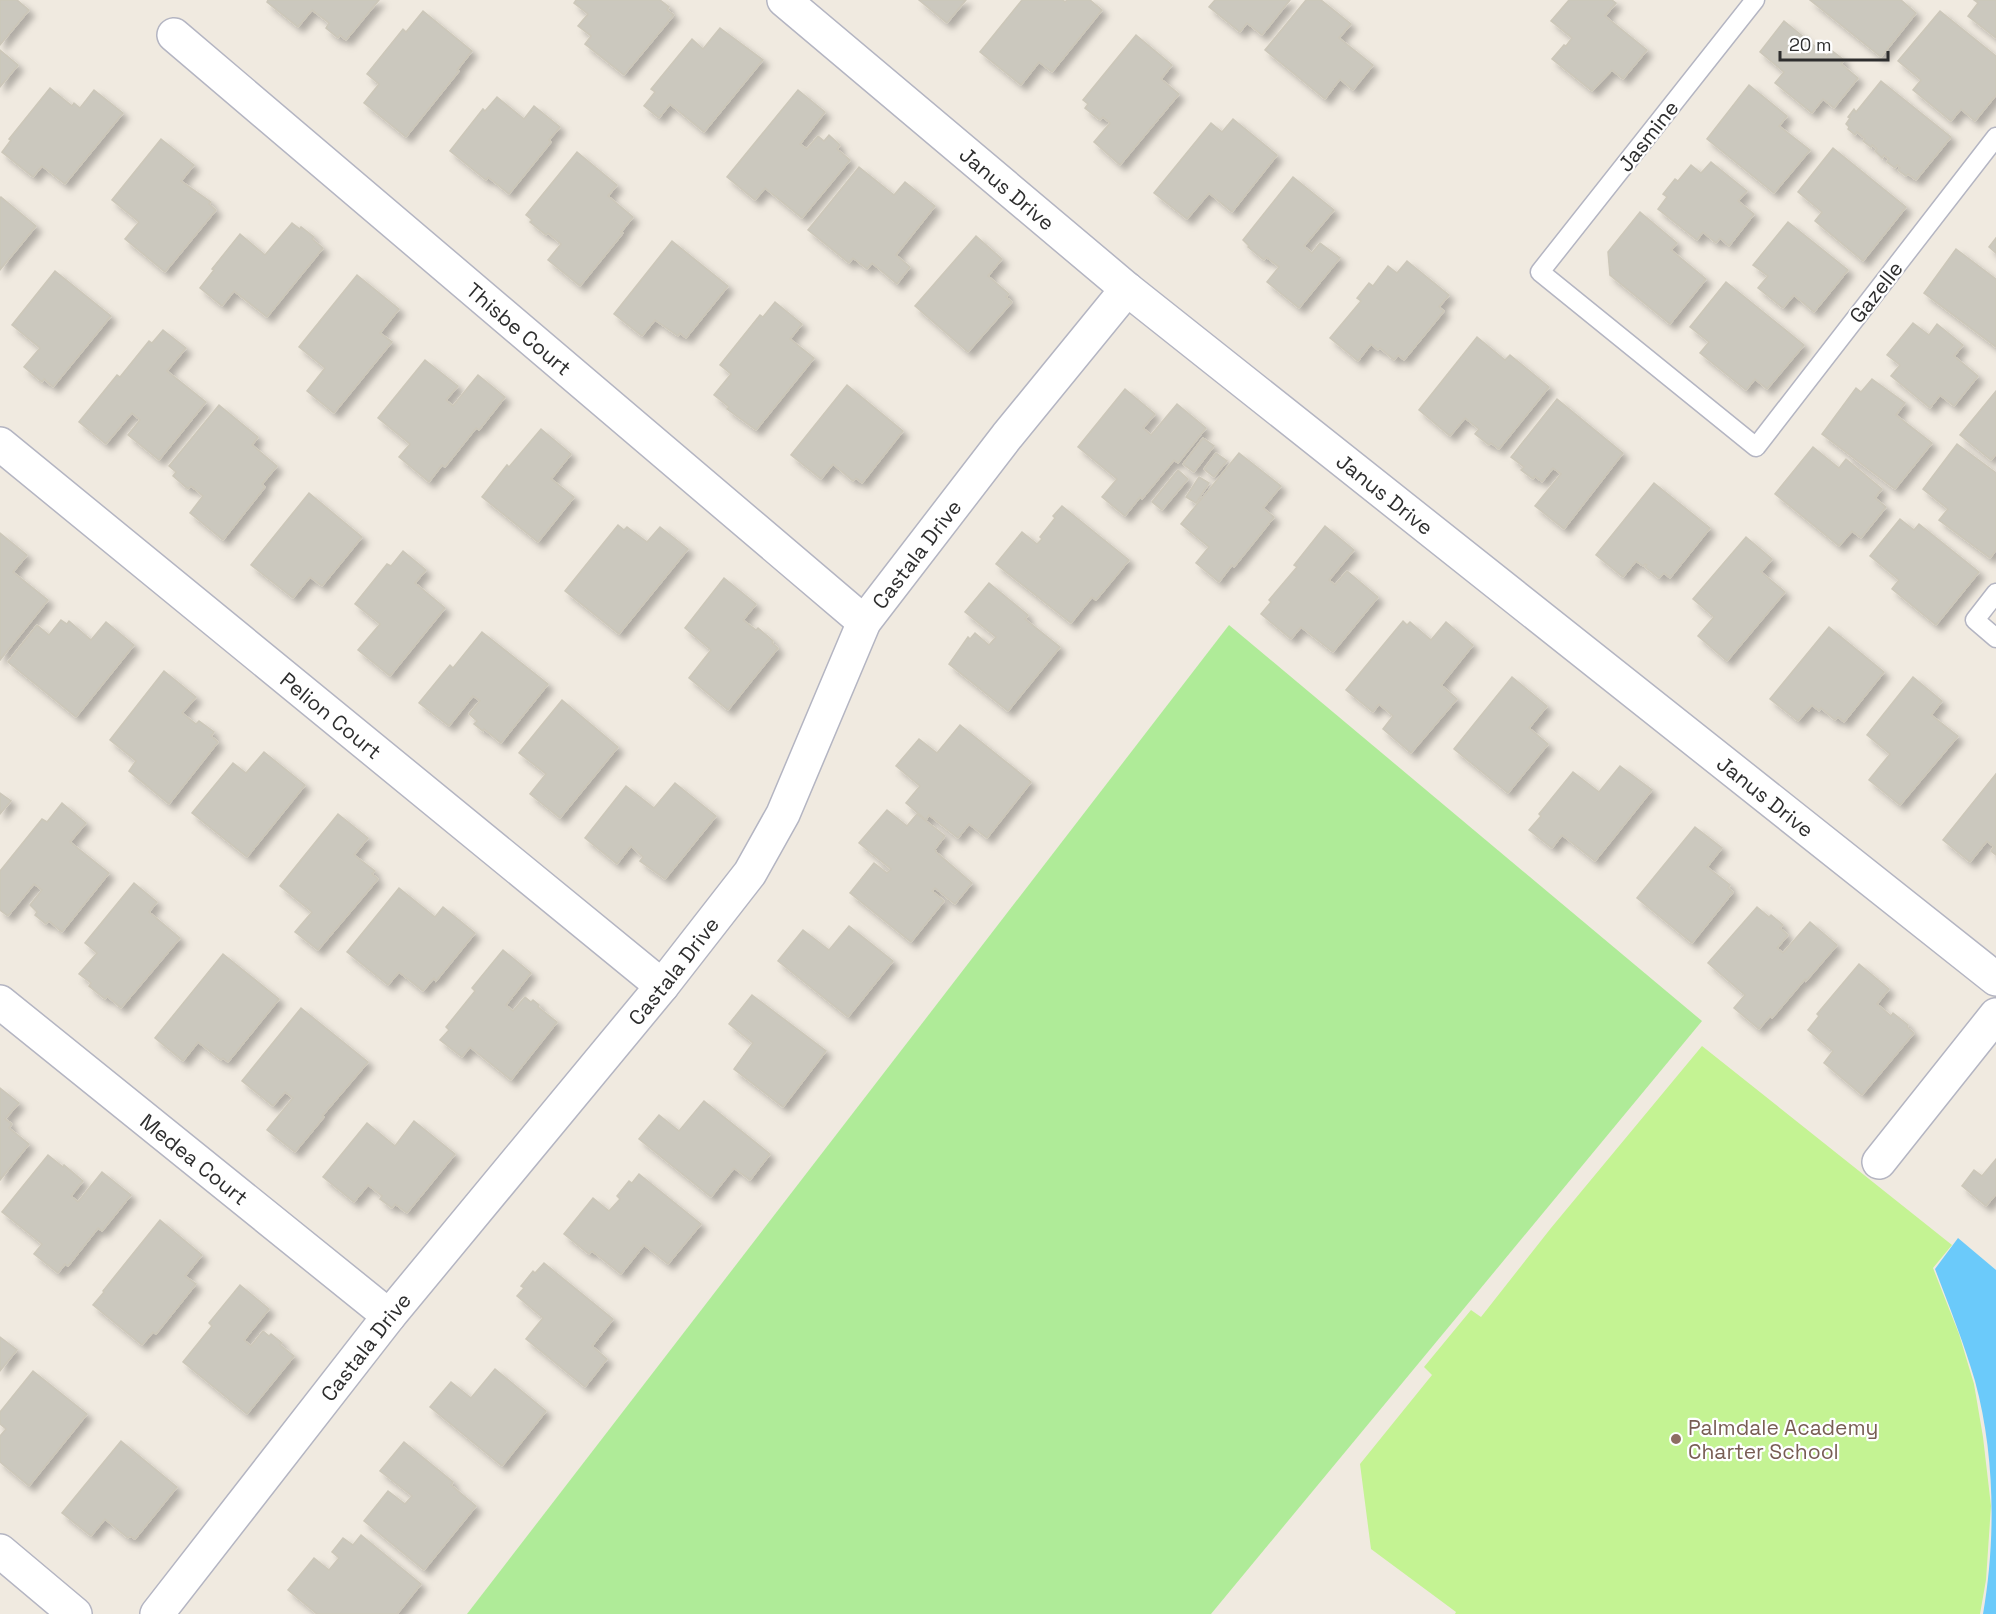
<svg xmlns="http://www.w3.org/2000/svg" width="1996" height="1614" font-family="'Space Grotesk',sans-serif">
	<defs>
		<filter id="shadow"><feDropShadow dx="5.5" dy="5.5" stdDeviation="3" flood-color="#0004"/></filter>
	</defs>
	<rect width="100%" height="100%" fill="#f0eae0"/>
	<polygon fill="#afeb98" points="1229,625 1702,1021 1211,1614 467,1614"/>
	<polygon fill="#c4f393" points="1702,1046 1952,1245 1933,1268 1959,1334 1974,1384 1983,1437 1991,1506 1986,1580 1980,1614 1455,1614 1456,1612 1371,1549 1360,1464 1432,1375 1424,1367 1471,1310 1481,1317 1551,1228"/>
	<path fill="#6bcafa" d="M1958 1238 1996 1270V1614H1983C1996 1540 1995 1454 1975 1381 1964 1343 1949 1306 1935 1269Z"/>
	<g fill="#cbc8be" stroke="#ccc7b9" stroke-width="1.5" filter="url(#shadow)">
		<polygon points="0,0 17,0 29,10 0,45"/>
		<polygon points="268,0 379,0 346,40 340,35 338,38 326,28 329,23 312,10 298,27 267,2"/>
		<polygon points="576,0 660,0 669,7 667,10 674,15 624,75 585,44 591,36 578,26 588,14 574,3"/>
		<polygon points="919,0 966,0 947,23"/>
		<polygon points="1022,0 1063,0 1065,2 1067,0 1090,0 1102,10 1052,72 1039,62 1021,85 980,52"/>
		<polygon points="1215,0 1290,0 1262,35 1247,23 1240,32 1209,7"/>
		<polygon points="1306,0 1321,0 1351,24 1339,38 1373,65 1353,90 1340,79 1325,99 1265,50"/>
		<polygon points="1569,0 1612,0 1616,3 1605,16 1647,50 1623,79 1612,70 1592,91 1552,59 1564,45 1566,46 1572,38 1551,21"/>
		<polygon points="1810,0 1901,0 1916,13 1881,57"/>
		<polygon points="1974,0 1996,0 1996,38 1968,16 1978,3"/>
		<polygon points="423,11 472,51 457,70 459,71 406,137 364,103 379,84 367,74 403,29 406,32"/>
		<polygon points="1940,11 1996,56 1996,95 1975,121 1961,109 1951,121 1913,90 1921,80 1898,61"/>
		<polygon points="1784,21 1827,56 1831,50 1844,60 1841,64 1858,78 1834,108 1823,99 1812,113 1775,83 1784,72 1760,52"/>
		<polygon points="720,28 763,60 704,132 670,104 659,118 644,106 655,92 651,89 692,39 703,49"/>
		<polygon points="1136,35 1172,65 1161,79 1179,94 1120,165 1094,142 1110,123 1103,117 1100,120 1085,108 1088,104 1083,100"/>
		<polygon points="0,50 18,65 0,87"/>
		<polygon points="1881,81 1951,137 1916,180 1908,174 1906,176 1898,170 1900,168 1897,165 1895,168 1887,162 1889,159 1884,155 1882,158 1875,151 1877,149 1872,145 1871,147 1863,141 1865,139 1857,132 1855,135 1848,129 1849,127 1846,124 1850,118 1848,117 1854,109 1856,112"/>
		<polygon points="1749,85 1787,116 1779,126 1810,150 1774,193 1707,139"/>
		<polygon points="50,88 72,106 74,103 80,108 94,90 123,113 65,184 42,166 33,177 2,152 11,140 9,139"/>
		<polygon points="798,90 825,112 800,144 807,149 818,136 824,141 829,135 840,145 837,149 850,160 802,218 765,188 755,200 727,177"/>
		<polygon points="497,97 524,119 534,106 560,127 549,140 551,142 509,194 488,177 486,180 450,151 483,109 485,111"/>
		<polygon points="1233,119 1277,155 1232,212 1209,193 1187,219 1154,193 1211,123 1222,132"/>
		<polygon points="161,139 194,165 181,181 211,202 209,204 216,210 165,272 125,239 139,222 112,200"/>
		<polygon points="1833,148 1906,207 1863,261 1815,221 1822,212 1798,192"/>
		<polygon points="577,152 617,185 608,196 633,217 621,232 623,233 580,286 548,260 561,244 548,233 546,235 530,222 532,220 526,215"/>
		<polygon points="1711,162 1747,191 1738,201 1754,214 1729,246 1720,238 1716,243 1703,232 1697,240 1658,209 1667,197 1663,194 1675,179 1678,181 1691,165 1701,173"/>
		<polygon points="859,167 894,195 905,182 935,206 896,255 910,267 897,284 872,263 867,269 853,258 849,263 808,230"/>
		<polygon points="1293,177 1334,210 1304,246 1312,253 1320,243 1340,258 1299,308 1267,282 1279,267 1266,257 1264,260 1248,247 1249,246 1243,240"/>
		<polygon points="1,197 36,226 0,270 0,199"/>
		<polygon points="1640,212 1677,243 1671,250 1706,279 1670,324 1610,275 1608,252"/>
		<polygon points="1788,222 1848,270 1814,312 1794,295 1783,308 1758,288 1768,276 1753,265"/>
		<polygon points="292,223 300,229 301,227 314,237 312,239 323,248 267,317 234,291 222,306 200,288 214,270 212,269 240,234 265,255"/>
		<polygon points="976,236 1002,259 988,276 1009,294 1006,297 1012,302 968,352 915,306"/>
		<polygon points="1996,238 1996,253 1989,247"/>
		<polygon points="672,241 728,286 686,338 680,333 678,336 655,320 642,336 614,314"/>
		<polygon points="1956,249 1996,279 1996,347 1924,293"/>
		<polygon points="1407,261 1449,295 1439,307 1444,311 1404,360 1398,355 1394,360 1380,348 1378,350 1371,344 1358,361 1330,338 1361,301 1357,298 1369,283 1373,286 1388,266 1397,273"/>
		<polygon points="55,271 111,316 53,387 44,379 42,382 24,367 40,348 12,325"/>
		<polygon points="357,275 399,309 380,333 392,342 334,413 307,391 325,368 299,347"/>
		<polygon points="1726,282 1804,345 1767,389 1755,379 1746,390 1700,353 1709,342 1690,327"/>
		<polygon points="775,302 802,324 790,339 814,358 756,430 727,409 729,407 714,395 731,374 720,365 760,315 763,317"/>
		<polygon points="1913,323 1929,335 1937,324 1963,345 1954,356 1978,376 1954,406 1940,395 1930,408 1891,376 1900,365 1887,355"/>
		<polygon points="163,330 186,348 167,371 206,402 159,460 128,435 140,420 132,413 106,444 79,422 117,375 120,377 149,341 152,343"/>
		<polygon points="1477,337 1505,360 1510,355 1549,387 1499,449 1491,443 1489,445 1475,434 1479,429 1465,418 1450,436 1419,410"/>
		<polygon points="425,360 458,386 446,400 453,406 478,375 505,397 479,430 476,428 445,467 442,465 429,482 399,457 410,444 378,418"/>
		<polygon points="1872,379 1905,403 1896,415 1932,443 1895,489 1822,434 1856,388 1861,392"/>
		<polygon points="847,385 903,431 862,483 856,478 853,481 833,464 821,479 791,455"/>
		<polygon points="1125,389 1155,414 1143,428 1151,435 1177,404 1206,428 1178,463 1174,460 1142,499 1140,497 1125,516 1102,497 1117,479 1078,447"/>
		<polygon points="1996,391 1996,454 1991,460 1960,435"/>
		<polygon points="1557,399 1623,453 1564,529 1535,506 1561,474 1553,468 1542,482 1535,476 1533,479 1521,470 1524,467 1511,457"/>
		<polygon points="219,405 258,437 252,445 277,466 262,484 265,487 223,540 190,513 203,496 191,486 188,489 173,476 176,472 169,466"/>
		<polygon points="541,429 571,454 551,479 574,497 538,542 482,497 507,465 509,467"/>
		<polygon points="1203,438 1214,446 1194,472 1183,464"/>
		<polygon points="1957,444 1996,473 1996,550 1990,558 1939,520 1948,509 1923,489"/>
		<polygon points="1813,447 1839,468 1846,459 1882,489 1875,498 1886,507 1861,538 1852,531 1839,546 1775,494"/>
		<polygon points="1216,453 1227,461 1214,477 1204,469"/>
		<polygon points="1239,453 1281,486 1263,508 1274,517 1234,567 1232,565 1219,582 1196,563 1209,547 1181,524"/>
		<polygon points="1178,470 1188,479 1162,510 1152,502"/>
		<polygon points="1199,477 1209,483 1196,503 1186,497"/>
		<polygon points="1654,483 1710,528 1670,578 1664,573 1659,578 1645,567 1647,565 1645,564 1643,566 1636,561 1623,577 1596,555"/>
		<polygon points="309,493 362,537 322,586 310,577 293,598 251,565"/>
		<polygon points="1062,506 1129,560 1096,600 1092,597 1071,623 996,564 1022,532 1037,544 1042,539 1040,537 1055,518 1053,516"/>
		<polygon points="1900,519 1914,530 1919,524 1979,572 1936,625 1892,589 1899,580 1870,556"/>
		<polygon points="618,525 624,530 627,527 647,542 660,527 688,549 619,634 565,591"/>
		<polygon points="1325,526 1354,550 1329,580 1335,585 1347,571 1378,597 1333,652 1301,627 1291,639 1261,614 1271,602 1269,600 1297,567 1294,565"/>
		<polygon points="0,533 27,555 13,572 48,600 0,660"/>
		<polygon points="1746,537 1772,559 1761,572 1785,592 1727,661 1698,636 1714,617 1693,599"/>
		<polygon points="403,551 426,570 415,583 445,608 390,676 358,650 380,624 355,604 387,564 391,566"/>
		<polygon points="724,578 756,604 743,620 756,630 758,628 773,641 772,643 778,648 728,710 689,678 711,650 685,628"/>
		<polygon points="989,583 1028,615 1025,619 1060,647 1008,711 949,664 968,637 970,639 975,633 989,645 996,637 965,612"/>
		<polygon points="61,620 67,624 69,621 91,640 106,622 134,645 76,717 8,662 37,625 49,635"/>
		<polygon points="1403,621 1407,625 1410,622 1431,640 1446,622 1473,645 1441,685 1457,699 1411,753 1383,729 1393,716 1379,704 1373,712 1346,690"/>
		<polygon points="1829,627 1884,672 1844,722 1838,717 1835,720 1821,708 1819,711 1812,705 1798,721 1770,699"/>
		<polygon points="482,632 548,684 501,743 484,729 483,731 474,724 477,721 469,714 480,701 473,696 449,726 419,703 450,665 453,668"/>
		<polygon points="164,671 196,697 182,713 196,724 199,721 214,732 211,736 218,742 169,804 129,771 136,761 110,740"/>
		<polygon points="1512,677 1547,706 1529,728 1548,744 1508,793 1454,749"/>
		<polygon points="1913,677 1942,701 1931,715 1958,736 1900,805 1869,780 1890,754 1867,735"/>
		<polygon points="562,700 618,747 560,818 530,794 546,774 519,753"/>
		<polygon points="960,725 1031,782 987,838 969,824 958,838 929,815 926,820 906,803 920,786 896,766 919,739 937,753"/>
		<polygon points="264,752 305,785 247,857 192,813 233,763 246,773"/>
		<polygon points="1620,766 1652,790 1595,861 1562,835 1552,848 1529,830 1541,816 1539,814 1573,772 1599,792"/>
		<polygon points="1996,774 1996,855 1991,851 1994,847 1987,841 1970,862 1943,840"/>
		<polygon points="675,783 716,816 665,879 640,861 643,857 631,846 617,864 585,838 626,786 654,808"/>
		<polygon points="0,793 11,801 0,814"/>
		<polygon points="62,803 86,823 70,842 109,873 62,932 49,921 46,924 35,915 37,912 30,905 42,890 34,884 8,916 0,910 0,871 42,819 47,822"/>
		<polygon points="887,810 907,826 917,814 945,836 935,849 936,852 972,883 955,904 935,888 932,891 944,901 911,942 850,893 874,863 887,873 891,869 859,843"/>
		<polygon points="338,814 368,838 354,855 375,871 372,874 378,879 318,950 295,932 312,912 280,886"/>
		<polygon points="1695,827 1722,848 1707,867 1730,885 1728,888 1733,892 1692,943 1637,898"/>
		<polygon points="134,883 157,902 149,912 180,938 121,1008 107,996 105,999 89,986 91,983 79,974 97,953 85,943"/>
		<polygon points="399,888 435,917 443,907 475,933 436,981 434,978 423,991 399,972 388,985 347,952"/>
		<polygon points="1757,907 1769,917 1771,915 1783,925 1780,928 1788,935 1777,948 1783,953 1810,922 1837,945 1806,981 1805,979 1772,1018 1770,1016 1759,1029 1734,1008 1745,995 1708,963"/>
		<polygon points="849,926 893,961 848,1017 778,961 803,930 829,950"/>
		<polygon points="503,950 531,973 506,1005 513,1011 525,997 531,1002 533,1000 539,1005 538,1007 557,1022 511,1080 470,1047 462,1057 440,1040 449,1030 446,1027 475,991 472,988"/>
		<polygon points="223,954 279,999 228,1062 223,1058 221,1060 198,1042 183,1061 155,1038"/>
		<polygon points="1859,964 1889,989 1877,1004 1891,1016 1893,1013 1908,1025 1907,1027 1914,1033 1862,1095 1824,1063 1833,1051 1808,1030 1819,1016 1817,1014"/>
		<polygon points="752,995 826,1051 783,1107 734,1069 753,1043 729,1024"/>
		<polygon points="301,1008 368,1062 322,1116 324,1117 295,1152 267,1130 293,1098 285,1092 273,1106 242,1081"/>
		<polygon points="0,1088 19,1103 5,1119 12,1124 9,1128 29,1144 0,1180"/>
		<polygon points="704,1101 770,1154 750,1180 734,1168 711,1197 639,1139 659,1115 679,1131"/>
		<polygon points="414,1121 455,1154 407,1213 395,1204 392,1208 380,1199 382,1196 368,1185 354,1202 323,1177 367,1123 395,1146"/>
		<polygon points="48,1155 63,1167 64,1165 83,1181 71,1196 78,1202 102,1172 131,1195 102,1231 98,1228 68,1266 65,1264 58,1273 34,1254 42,1244 2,1212"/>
		<polygon points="1996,1159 1996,1194 1986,1206 1962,1186 1974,1170 1982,1176"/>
		<polygon points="639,1174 701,1224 668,1264 644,1245 621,1274 592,1251 589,1254 564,1234 593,1198 609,1211 620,1199 617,1196 629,1181 632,1183"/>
		<polygon points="160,1220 202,1255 185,1276 196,1284 156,1334 153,1332 142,1345 93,1305 104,1292 103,1291"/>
		<polygon points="544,1263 613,1319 592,1346 607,1359 585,1387 526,1339 543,1318 517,1296 524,1288 521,1286 533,1271 535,1273"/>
		<polygon points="240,1285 269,1309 244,1340 251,1346 263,1331 269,1336 271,1334 282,1343 280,1345 294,1356 247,1414 183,1362 212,1326 209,1323"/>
		<polygon points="0,1337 17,1350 0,1371"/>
		<polygon points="495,1369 546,1411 502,1466 430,1407 451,1382 471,1398"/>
		<polygon points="33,1371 87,1414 29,1486 0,1462 0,1436 6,1429 0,1424 0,1412"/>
		<polygon points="121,1441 177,1487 135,1539 130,1536 128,1538 105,1519 91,1536 62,1513"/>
		<polygon points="404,1442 453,1482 451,1485 476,1506 424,1570 364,1521 388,1491 405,1504 412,1496 380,1471"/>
		<polygon points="361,1535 421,1584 397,1614 317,1614 288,1590 314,1558 329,1570 339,1558 332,1552 343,1538 353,1545"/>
	</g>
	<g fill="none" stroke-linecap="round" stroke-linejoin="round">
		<defs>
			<g id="service">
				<polyline points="1755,0 1540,272 1756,447 1996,137"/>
				<polyline points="1996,593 1975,620 1996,638"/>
			</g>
			<g id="minor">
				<path id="s1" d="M784 0 1127 289 1996 979"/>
				<path id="s2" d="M174 35 864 622"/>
				<path id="s3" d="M0 444 662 986"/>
				<path id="s4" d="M0 1002 389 1316"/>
				<polyline points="1879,1162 1996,1015"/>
				<polyline points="0,1551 75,1614"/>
				<path id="s5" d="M157 1614 389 1316 662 986 750 873 783 814 864 622 1007 436 1127 289"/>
			</g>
		</defs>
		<use href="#service" stroke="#b4b5c2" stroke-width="21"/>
		<use href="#minor" stroke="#b4b5c2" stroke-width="36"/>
		<use href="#service" stroke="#fff" stroke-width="18"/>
		<use href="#minor" stroke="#fff" stroke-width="33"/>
	</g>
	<circle fill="#8d6e63" stroke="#fff" stroke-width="2" cx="1676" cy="1439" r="6"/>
	<g text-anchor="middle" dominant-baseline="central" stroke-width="4.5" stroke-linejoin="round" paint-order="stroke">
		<g font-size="21" fill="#2e2e2e" stroke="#fff">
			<text transform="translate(1648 136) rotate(-52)">Jasmine</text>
			<text stroke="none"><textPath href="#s1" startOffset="292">Janus Drive</textPath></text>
			<text transform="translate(1876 292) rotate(-52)">Gazelle</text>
			<text stroke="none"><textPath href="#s2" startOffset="453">Thisbe Court</textPath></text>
			<text stroke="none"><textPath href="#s1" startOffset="778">Janus Drive</textPath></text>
			<text stroke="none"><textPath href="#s5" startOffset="1311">Castala Drive</textPath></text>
			<text stroke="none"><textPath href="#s3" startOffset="428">Pelion Court</textPath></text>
			<text stroke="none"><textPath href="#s1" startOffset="1264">Janus Drive</textPath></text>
			<text stroke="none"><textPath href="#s5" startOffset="825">Castala Drive</textPath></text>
			<text stroke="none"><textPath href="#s4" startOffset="250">Medea Court</textPath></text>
			<text stroke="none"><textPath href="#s5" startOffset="339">Castala Drive</textPath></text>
		</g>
		<g font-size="21" fill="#785e54" stroke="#fff" text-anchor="start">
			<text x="1688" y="1427">Palmdale Academy<tspan x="1688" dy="24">Charter School</tspan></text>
		</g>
	</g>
	<path d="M1780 51v9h108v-9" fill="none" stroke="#2e2e2e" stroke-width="3"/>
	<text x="1789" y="51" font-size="18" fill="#2e2e2e" stroke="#ffffff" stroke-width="4.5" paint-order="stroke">20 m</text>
</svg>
